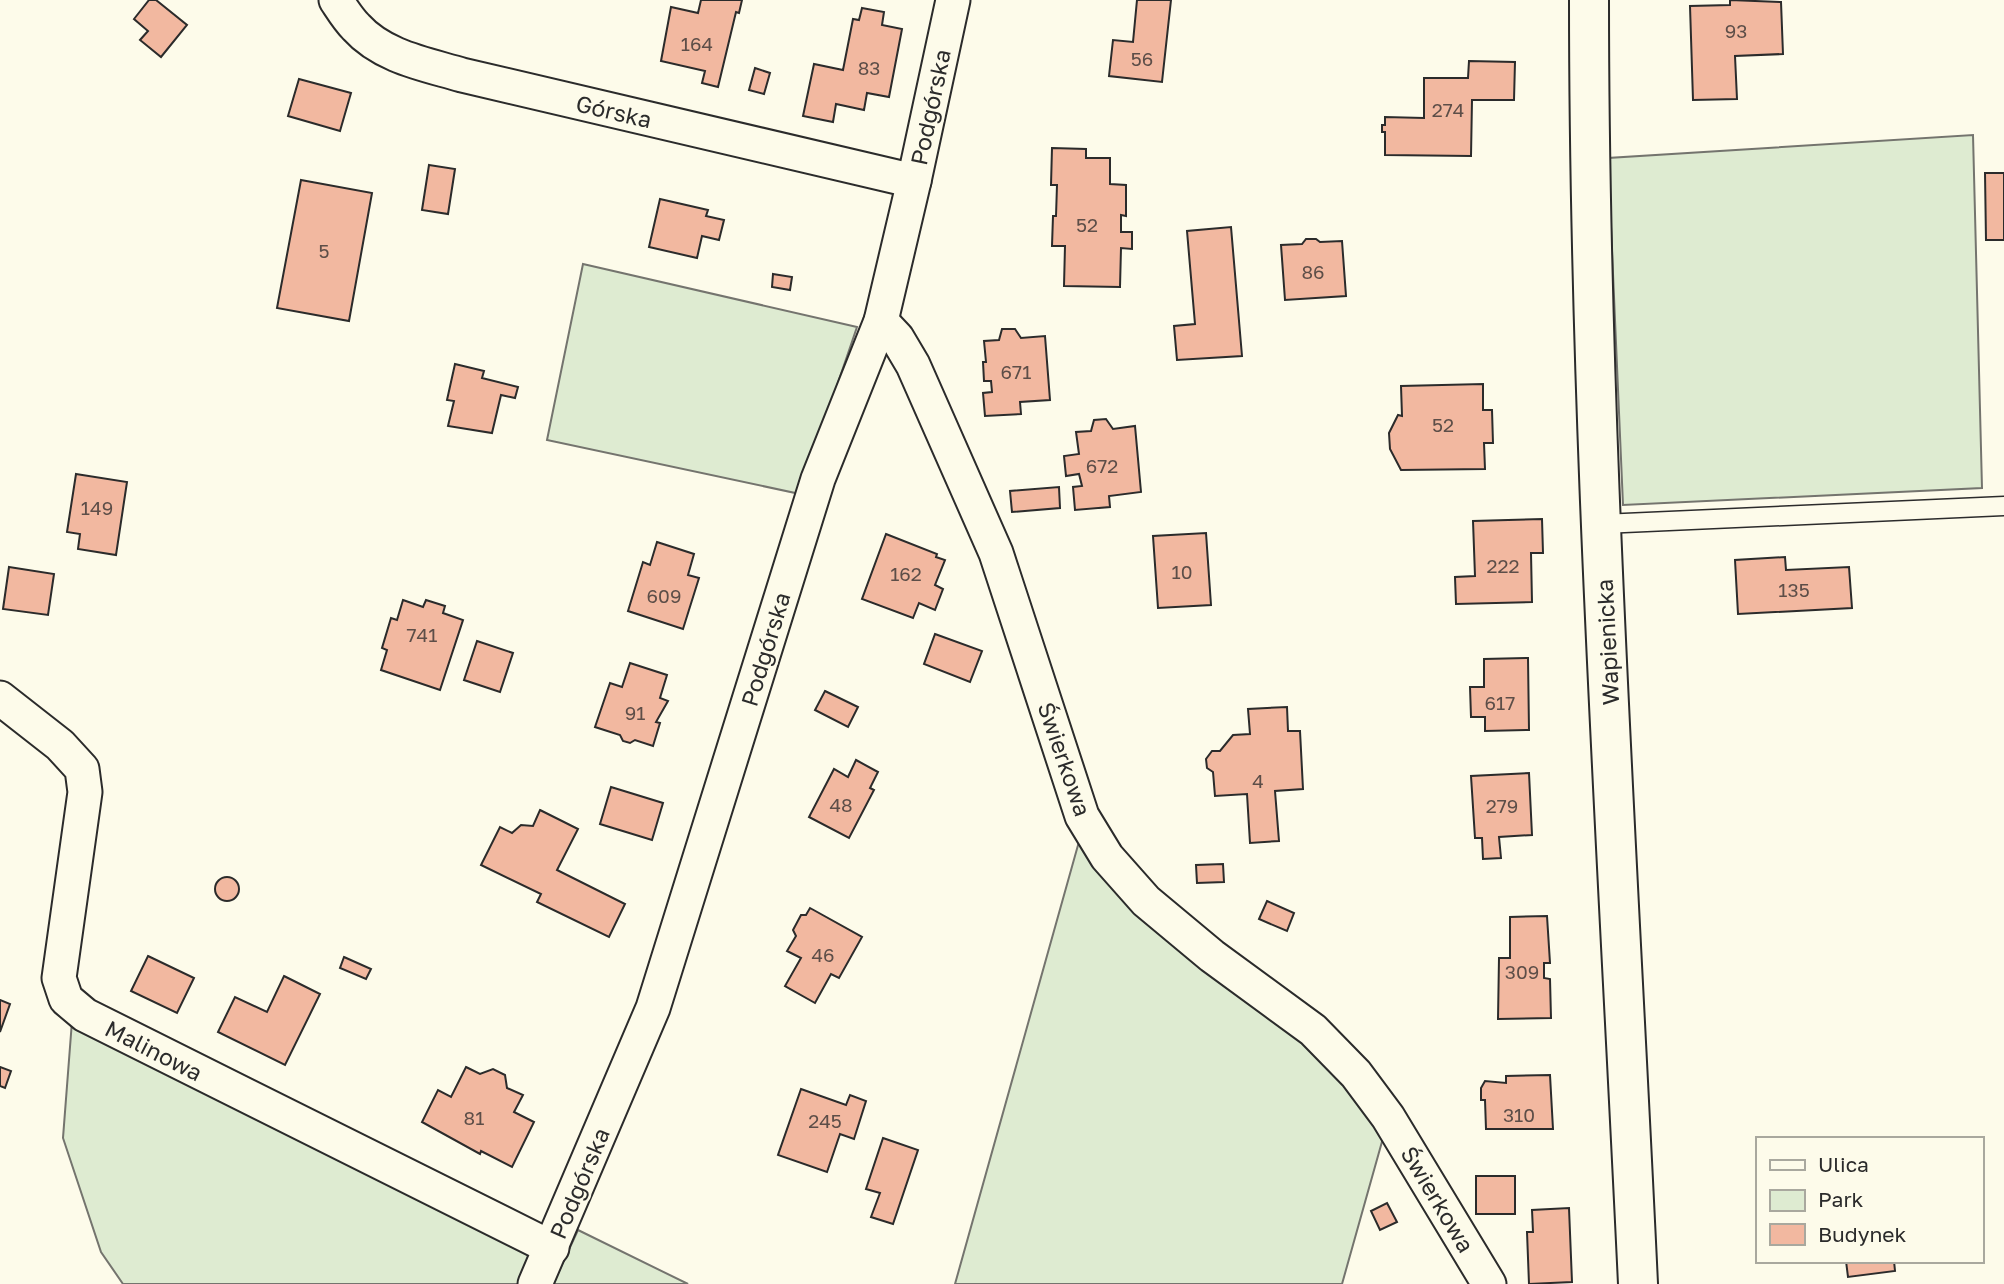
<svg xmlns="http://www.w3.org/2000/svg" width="2004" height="1284" font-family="'Golos Text',sans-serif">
	<rect width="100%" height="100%" fill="#fdfbea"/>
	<g fill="#deebd1" stroke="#74746e" stroke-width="2">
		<polygon points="1973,135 1982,488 1623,505 1608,158"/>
		<polygon points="583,264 857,327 800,494 547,440"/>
		<polygon points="1080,838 1304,1038 1385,1131 1342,1284 955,1284"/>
		<polygon points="72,1021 529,1249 533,1263 524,1284 123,1284 101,1252 63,1138"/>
		<polygon points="578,1230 688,1284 553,1284"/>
	</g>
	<g fill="#f2b8a0" stroke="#2b2b2b" stroke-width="2">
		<polygon points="149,0 156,0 187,25 161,57 140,40 148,31 134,19"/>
		<polygon points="701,0 742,0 739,13 736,12 718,87 702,83 705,71 661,61 671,7 698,13"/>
		<polygon points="1137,0 1171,0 1162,82 1109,76 1113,40 1133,42"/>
		<polygon points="1730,0 1781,2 1783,54 1735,56 1737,99 1693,100 1690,6 1730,5"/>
		<polygon points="862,8 884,12 882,25 902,29 889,97 867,93 864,110 836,104 833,122 803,116 814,64 843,70 853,19 859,20"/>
		<polygon points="1469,61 1515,62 1514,100 1472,100 1471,156 1385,155 1385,132 1382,132 1382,125 1385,125 1385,117 1424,118 1424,78 1468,78"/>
		<polygon points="755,68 770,73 764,94 749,90"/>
		<polygon points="299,79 351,93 340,131 288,116"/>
		<polygon points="1052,148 1086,149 1086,158 1110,158 1110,184 1126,185 1126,216 1121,215 1121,232 1132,232 1132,249 1121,248 1120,287 1064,286 1065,246 1052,246 1053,216 1056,216 1057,185 1051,185"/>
		<polygon points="429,165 455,169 448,214 422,210"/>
		<polygon points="1985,173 2004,173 2004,240 1986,240"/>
		<polygon points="301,180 372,193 349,321 277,308"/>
		<polygon points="660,199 708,210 706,216 724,220 719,240 702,236 697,258 649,247"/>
		<polygon points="1231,227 1242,356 1177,360 1174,326 1195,324 1187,231"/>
		<polygon points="1306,239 1316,239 1320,242 1342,241 1346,296 1285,300 1281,245 1302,244"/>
		<polygon points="773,274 792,277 790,290 772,287"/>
		<polygon points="1002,329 1015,329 1021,338 1045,336 1050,400 1020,402 1021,414 985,416 983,393 992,392 991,381 984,381 983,362 986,362 984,341 999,340"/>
		<polygon points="455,364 484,371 482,378 518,387 515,398 501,395 492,433 448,426 454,401 447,400"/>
		<polygon points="1483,384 1483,410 1492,410 1493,443 1484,443 1485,469 1401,470 1390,449 1389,433 1398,415 1402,416 1401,386"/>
		<polygon points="1106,419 1113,429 1135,426 1141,492 1109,496 1110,507 1075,510 1073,487 1082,486 1079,474 1066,476 1064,456 1079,454 1076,432 1091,431 1094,420"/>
		<polygon points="76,474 127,482 116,555 78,549 80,534 67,532"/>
		<polygon points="1059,487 1060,508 1012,512 1010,491"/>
		<polygon points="1542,519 1543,553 1531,553 1532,602 1456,604 1455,577 1475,576 1473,521"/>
		<polygon points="1206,533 1211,605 1158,608 1153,536"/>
		<polygon points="886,534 937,554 936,557 945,560 935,585 943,589 935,610 919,603 913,618 862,599"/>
		<polygon points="657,542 694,554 688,575 699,578 683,629 628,611 643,562 650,565"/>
		<polygon points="1785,557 1786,570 1849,567 1852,608 1738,614 1735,560"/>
		<polygon points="9,567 54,574 48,615 3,609"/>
		<polygon points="403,600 423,607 426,600 445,606 443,613 463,620 440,690 381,670 387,650 382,648 391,618 397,620"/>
		<polygon points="935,634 982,651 970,682 924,664"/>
		<polygon points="477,641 513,653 500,692 464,680"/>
		<polygon points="1528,658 1529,730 1485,731 1485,717 1471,717 1470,687 1484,687 1484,659"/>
		<polygon points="630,663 667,675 660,698 668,701 656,722 660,723 653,746 635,740 630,743 623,741 620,735 595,727 610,683 622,687"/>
		<polygon points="825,691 858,707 848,727 815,710"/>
		<polygon points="1287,707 1288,731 1300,731 1303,789 1275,791 1279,841 1250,843 1247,794 1215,796 1213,772 1207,768 1206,759 1212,751 1220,751 1233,735 1250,734 1248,709"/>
		<polygon points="856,760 878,772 870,788 874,790 849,838 809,817 834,769 848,777"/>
		<polygon points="1529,773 1532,835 1499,837 1501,858 1483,859 1482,838 1475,838 1471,776"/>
		<polygon points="611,787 663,803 652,840 600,824"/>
		<polygon points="540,810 578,829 557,870 625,904 609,937 537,902 541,894 481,865 500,827 512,833 521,825 533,826"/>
		<polygon points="1223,864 1224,882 1197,883 1196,865"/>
		<circle cx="227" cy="889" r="12"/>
		<polygon points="1267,901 1294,913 1287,931 1259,919"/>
		<polygon points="810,908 862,937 839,978 831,974 815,1003 785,986 801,958 787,951 796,936 793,930 801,915 806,915"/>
		<polygon points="1547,916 1550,963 1544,963 1544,978 1550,979 1551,1018 1498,1019 1499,958 1510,958 1510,917"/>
		<polygon points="148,956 194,978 177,1013 131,991"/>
		<polygon points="344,957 371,969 366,979 340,968"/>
		<polygon points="284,976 320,994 285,1065 218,1032 235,997 267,1012"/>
		<polygon points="0,1000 10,1004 0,1032"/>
		<polygon points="0,1067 11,1071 5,1088 0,1086"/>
		<polygon points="466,1067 480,1074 493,1069 505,1075 507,1088 523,1095 514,1112 534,1122 512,1167 481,1151 480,1154 422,1122 438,1090 451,1097"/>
		<polygon points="1550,1075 1553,1129 1486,1129 1485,1100 1481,1100 1481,1088 1485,1081 1506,1083 1506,1076"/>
		<polygon points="801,1089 846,1105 850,1095 866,1101 854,1139 840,1134 827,1172 778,1155"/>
		<polygon points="883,1138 918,1150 893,1224 871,1217 880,1193 866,1189"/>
		<rect x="1476" y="1176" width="39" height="38"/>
		<polygon points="1387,1203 1397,1222 1380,1230 1371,1211"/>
		<polygon points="1569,1208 1572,1282 1529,1284 1527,1232 1533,1232 1532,1210"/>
		<polygon points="1846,1261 1894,1261 1895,1271 1848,1277"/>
	</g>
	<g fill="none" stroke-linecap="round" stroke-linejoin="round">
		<defs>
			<polyline id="lane" points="1602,524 2004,506"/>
			<g id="street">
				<path d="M336 0C342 9 348 19 356 27 383 57 425 64 462 75L914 181"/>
				<polyline points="881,321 897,338 913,365 996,553 1082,816 1107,857 1146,901 1212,956 1313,1030 1356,1074 1388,1117 1489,1284"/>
				<polyline points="0,698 60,745 82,769 85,792 59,978 66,999 85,1015 552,1248"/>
				<polyline points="535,1284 653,1008 818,479 881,321 914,181 953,0"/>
			</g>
			<path id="secondary" d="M1589 0C1589 428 1618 856 1638 1284"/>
		</defs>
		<use href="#lane" stroke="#2b2b2b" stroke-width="21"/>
		<use href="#street" stroke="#2b2b2b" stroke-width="37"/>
		<use href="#secondary" stroke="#2b2b2b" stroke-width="42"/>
		<use href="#lane" stroke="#fdfbea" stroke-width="18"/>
		<use href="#street" stroke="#fdfbea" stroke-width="33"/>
		<use href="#secondary" stroke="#fdfbea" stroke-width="38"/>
	</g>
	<g text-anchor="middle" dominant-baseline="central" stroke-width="5" stroke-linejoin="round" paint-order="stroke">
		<g font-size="19" fill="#5d4e48">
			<text x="1736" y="30">93</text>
			<text x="697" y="43">164</text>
			<text x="1142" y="58">56</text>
			<text x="869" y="67">83</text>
			<text x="1448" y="109">274</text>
			<text x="1087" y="224">52</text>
			<text x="324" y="250">5</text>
			<text x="1313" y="271">86</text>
			<text x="1016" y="371">671</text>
			<text x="1443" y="424">52</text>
			<text x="1102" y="465">672</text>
			<text x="97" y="507">149</text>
			<text x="1503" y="565">222</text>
			<text x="1182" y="571">10</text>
			<text x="906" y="573">162</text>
			<text x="1794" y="589">135</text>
			<text x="664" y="595">609</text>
			<text x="422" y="634">741</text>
			<text x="1500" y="702">617</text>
			<text x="635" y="712">91</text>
			<text x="1258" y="780">4</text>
			<text x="841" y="804">48</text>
			<text x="1502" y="805">279</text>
			<text x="823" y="954">46</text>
			<text x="1522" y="971">309</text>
			<text x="1519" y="1114">310</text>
			<text x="474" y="1117">81</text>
			<text x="825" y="1120">245</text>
		</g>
		<g font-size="23" fill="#2b2b2b" stroke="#fdfbea">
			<text transform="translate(930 107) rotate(-78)">Podgórska</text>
			<text transform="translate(614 111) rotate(13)">Górska</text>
			<text transform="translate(1607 642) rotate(-93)">Wapienicka</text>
			<text transform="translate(765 649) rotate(-73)">Podgórska</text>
			<text transform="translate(1065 759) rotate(71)">Świerkowa</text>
			<text transform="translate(154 1050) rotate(27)">Malinowa</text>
			<text transform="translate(579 1183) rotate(-67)">Podgórska</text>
			<text transform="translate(1438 1199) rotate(59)">Świerkowa</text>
		</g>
	</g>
	<rect x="1756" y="1137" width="228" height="126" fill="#fdfbea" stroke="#a9a89e" stroke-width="2"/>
	<rect x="1770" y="1160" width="35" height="10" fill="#fdfbea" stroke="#a9a89e" stroke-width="2"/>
	<text x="1818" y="1172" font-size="21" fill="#2b2b2b">Ulica</text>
	<rect x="1770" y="1190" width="35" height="21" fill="#deebd1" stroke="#a9a89e" stroke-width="2"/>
	<text x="1818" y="1207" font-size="21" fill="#2b2b2b">Park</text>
	<rect x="1770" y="1224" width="35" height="21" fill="#f2b8a0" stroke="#a9a89e" stroke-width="2"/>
	<text x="1818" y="1242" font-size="21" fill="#2b2b2b">Budynek</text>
</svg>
